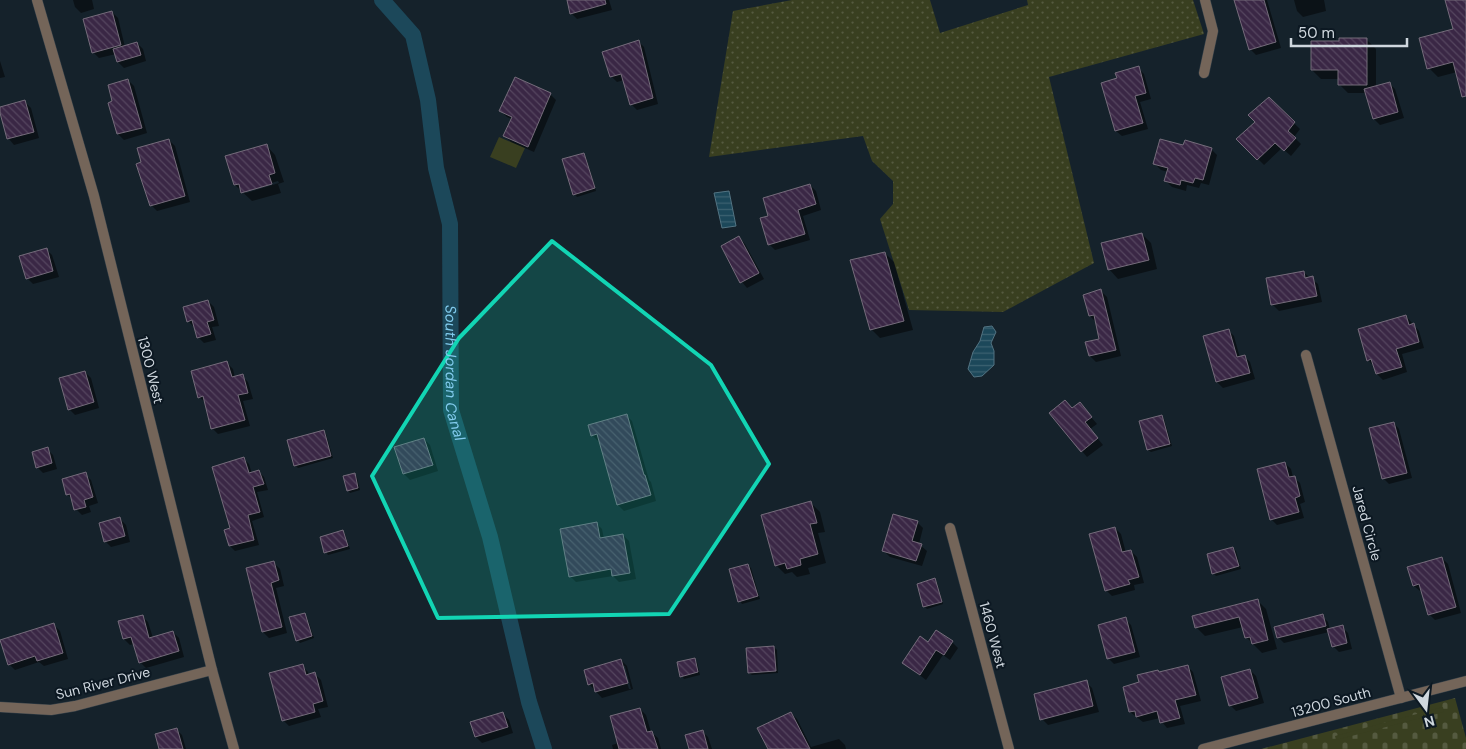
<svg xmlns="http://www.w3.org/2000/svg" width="1466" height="749" font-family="'DM Sans',sans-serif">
	<defs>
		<pattern id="grass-dots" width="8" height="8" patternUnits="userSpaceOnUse" patternTransform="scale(1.25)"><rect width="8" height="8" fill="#393f20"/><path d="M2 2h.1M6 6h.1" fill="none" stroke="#555a40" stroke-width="1.8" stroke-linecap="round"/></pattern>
		<pattern id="cemetery-stones" width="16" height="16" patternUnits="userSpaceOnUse" patternTransform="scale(1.25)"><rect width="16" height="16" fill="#393f20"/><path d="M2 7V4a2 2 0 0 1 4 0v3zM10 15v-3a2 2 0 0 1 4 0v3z" fill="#555a40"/></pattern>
		<pattern id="water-rules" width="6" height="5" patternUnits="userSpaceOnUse" patternTransform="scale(1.25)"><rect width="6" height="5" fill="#1c485a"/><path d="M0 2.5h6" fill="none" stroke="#3c6271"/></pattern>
		<pattern id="building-back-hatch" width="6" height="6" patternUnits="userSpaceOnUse" patternTransform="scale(1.25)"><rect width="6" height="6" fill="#3a2745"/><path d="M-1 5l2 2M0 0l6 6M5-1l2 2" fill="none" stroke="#55465f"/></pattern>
	</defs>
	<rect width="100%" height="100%" fill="#15222b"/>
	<polygon fill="url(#grass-dots)" points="792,0 930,0 940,33 1028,5 1027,0 1193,0 1204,34 1049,77 1094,263 1003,312 909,310 880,219 893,204 893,181 872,161 863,136 709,157 733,11"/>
	<polygon fill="url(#cemetery-stones)" points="1455,698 1466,738 1466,749 1261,749"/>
	<g fill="#393f20">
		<polygon points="499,137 525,148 516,168 490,157"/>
		<polygon points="1443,707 1444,712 1336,740 1335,736"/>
	</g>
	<g fill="url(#water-rules)" stroke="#527382">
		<polygon points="729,191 736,226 722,228 714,193"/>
		<polygon points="992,326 996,332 991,343 994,351 994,365 982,376 974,377 968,369 973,352 980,341 984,327"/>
	</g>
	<g fill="#0007" fill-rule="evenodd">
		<polygon points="73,0 92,0 94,9 81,13 75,7"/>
		<polygon points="568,0 609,0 612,10 577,19 571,13"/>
		<polygon points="1236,0 1267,0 1281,48 1256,55 1250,49"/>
		<polygon points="1294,0 1324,0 1326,11 1303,17 1297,11"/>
		<polygon points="1446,0 1466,0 1466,87 1457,72 1438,77 1429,68 1454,30"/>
		<polygon points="112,12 118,18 125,47 137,43 143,49 146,61 124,68 118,62 116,54 99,58 93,52"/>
		<polygon points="1367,40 1376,49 1376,87 1389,83 1395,89 1404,118 1380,125 1374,119 1367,93 1348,93 1339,84 1339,79 1321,79 1312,70"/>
		<polygon points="639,42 644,47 658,104 637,110 631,104 624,80 617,82 611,76"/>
		<polygon points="0,61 5,77 0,78"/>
		<polygon points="1138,68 1144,74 1151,99 1140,102 1148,129 1122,136 1116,131 1118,79"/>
		<polygon points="128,80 134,86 147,133 124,140 118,134 110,104 114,102"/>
		<polygon points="550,94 556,100 534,152 511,142 505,136 512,119 507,117 501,111"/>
		<polygon points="1269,99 1300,129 1294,137 1301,144 1291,156 1282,148 1264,165 1238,139 1257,122"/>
		<polygon points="25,102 31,108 39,138 14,145 9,139 0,109"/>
		<polygon points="169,140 175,146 190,202 157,211 151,205"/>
		<path d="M266 145 275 155 284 182 278 184 281 193 252 201 235 185ZM278 181 279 183 246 193 244 191Z"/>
		<polygon points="1211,149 1217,155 1209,185 1201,183 1199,188 1187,185 1186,191 1172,187 1166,181 1168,172 1161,170 1155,164"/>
		<polygon points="583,154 586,157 596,191 577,197 574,194"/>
		<polygon points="810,185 816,191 821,210 803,216 810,240 775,250 769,244 770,216"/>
		<polygon points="1142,234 1151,243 1157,269 1118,279 1109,269"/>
		<polygon points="739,238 745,244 764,279 747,288 742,282"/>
		<polygon points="46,249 52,255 59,277 33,284 27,278"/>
		<polygon points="885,253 894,262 913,330 880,338 871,329"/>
		<polygon points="1303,272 1318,284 1322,302 1279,311 1273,305 1267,279"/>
		<polygon points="1101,291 1107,297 1121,356 1096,362 1090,356 1101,340 1096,322 1090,316"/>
		<polygon points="208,301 214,307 219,326 212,327 216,340 204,343 198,337 194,327 188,321"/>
		<polygon points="1406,316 1419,331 1424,348 1402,354 1407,372 1383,380 1377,374 1374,366 1368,360"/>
		<polygon points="1228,330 1234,336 1240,358 1244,356 1250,362 1255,379 1223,388 1217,382 1205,337"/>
		<polygon points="227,363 233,369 235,378 242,376 248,382 253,399 243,401 250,426 218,434 212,428 206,403 199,397"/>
		<polygon points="85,372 91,378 99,408 75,415 69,409"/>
		<polygon points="1072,410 1085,410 1097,424 1090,429 1103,445 1087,457 1082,451"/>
		<polygon points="626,415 632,421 649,480 651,482 656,501 624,511 618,505 600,441 598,441 592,435"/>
		<polygon points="1162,416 1164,419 1172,446 1151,452 1148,450"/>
		<polygon points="1394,423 1399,429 1412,478 1389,484 1383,478"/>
		<polygon points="324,432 326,434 333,458 298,468 295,465"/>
		<polygon points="424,439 430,445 438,471 410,480 404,474"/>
		<polygon points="47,449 53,455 57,469 43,473 37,467"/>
		<polygon points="244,459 249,464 252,474 259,472 264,477 268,490 257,492 264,517 252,521 259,545 235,551 230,546 226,531 231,529"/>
		<polygon points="1285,463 1291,469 1293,477 1300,483 1305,502 1300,504 1304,518 1277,525 1271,519"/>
		<polygon points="85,474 91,480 98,503 89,506 91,512 82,515 76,509 73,500 67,494"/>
		<polygon points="354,474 357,477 360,490 350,493 348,490"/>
		<polygon points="811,503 820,512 825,532 818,533 826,563 808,568 810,574 797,577 792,572 785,574 776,565"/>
		<polygon points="120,519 126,525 130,542 111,547 105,541"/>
		<polygon points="917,522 923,528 919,544 927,551 922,566 890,557 884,551"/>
		<polygon points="596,523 602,529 604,539 623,535 629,541 636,579 619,582 613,576 576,582 570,576"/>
		<polygon points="1115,528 1121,534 1126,553 1131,551 1137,557 1144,583 1134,585 1135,590 1112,596 1106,590"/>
		<polygon points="343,531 345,534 350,549 328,555 326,552"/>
		<polygon points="1233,548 1236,551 1241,569 1216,576 1213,573"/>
		<polygon points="1442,558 1448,564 1461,613 1435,620 1429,614 1422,591 1420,591 1414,586"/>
		<polygon points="274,563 280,569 284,586 276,588 287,633 269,638 263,632"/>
		<polygon points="748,565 751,568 760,599 742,604 740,601"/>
		<polygon points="935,580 937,582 943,604 927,609 924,606"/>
		<polygon points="1257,600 1266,609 1277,649 1262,653 1246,637 1243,627 1205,636 1196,627"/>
		<polygon points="304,614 307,617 314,638 300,643 297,640"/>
		<polygon points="142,616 148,622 153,638 173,632 179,638 184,657 146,668 140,662 134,644 130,645 124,639"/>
		<polygon points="1322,616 1328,622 1330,630 1342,627 1348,633 1352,649 1339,652 1333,646 1329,632 1284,643 1278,637"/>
		<polygon points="1125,619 1131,625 1140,657 1114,664 1108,658"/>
		<polygon points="54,625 60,631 68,659 44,666 39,662 15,670 9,664"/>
		<polygon points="952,642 958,648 950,660 943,655 926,680 904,663"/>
		<polygon points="774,647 777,650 778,673 752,675 749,673"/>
		<path d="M621 660 627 666 633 689 602 698 589 684ZM622 666H625L631 689H629Z"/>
		<polygon points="694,660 697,662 700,675 684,679 682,676"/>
		<polygon points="302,666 308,672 309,675 315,674 321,680 328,707 318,709 321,717 289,726 283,720"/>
		<polygon points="1187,666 1193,672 1201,701 1180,706 1185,724 1167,728 1162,722 1160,718 1143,722 1130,712 1140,683 1158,671 1160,673"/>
		<polygon points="1250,670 1256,676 1264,703 1236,711 1230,705"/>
		<polygon points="1086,682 1092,688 1099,712 1048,725 1042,719"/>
		<polygon points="640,709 646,715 651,732 658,738 661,749 613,749 612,745 619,743"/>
		<polygon points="791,713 797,719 811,747 839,739 845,745 846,749 769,749"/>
		<polygon points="503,714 509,720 513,733 482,743 476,737"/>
		<polygon points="176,729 182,735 186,749 161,749"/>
		<polygon points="702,731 708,737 712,749 690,749"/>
	</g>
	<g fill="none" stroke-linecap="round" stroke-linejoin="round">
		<path stroke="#1c485a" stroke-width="16" id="s1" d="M382 0 413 35 428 100 436 168 450 224 451 410 490 537 529 702 544 749"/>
	</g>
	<g fill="url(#building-back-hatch)" stroke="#756c7b">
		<polygon points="567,0 605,0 606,4 570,14"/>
		<polygon points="1234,0 1264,0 1276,42 1249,50"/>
		<polygon points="1445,0 1466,0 1466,96 1462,97 1453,62 1427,69 1419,38 1453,29"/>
		<polygon points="112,11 121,45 92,53 83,19"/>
		<polygon points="1339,38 1367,38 1367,85 1338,85 1338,70 1311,70 1311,41 1339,41"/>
		<polygon points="639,40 653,98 630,105 621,74 610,77 602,52"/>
		<polygon points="137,42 141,55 117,62 113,49"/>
		<polygon points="1139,66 1146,93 1135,96 1143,123 1115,131 1101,83 1117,78 1115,73"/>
		<polygon points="515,77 551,93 528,147 503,136 512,117 499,111"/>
		<polygon points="128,79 142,128 117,134 108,103 112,101 108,85"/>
		<polygon points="1390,82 1398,112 1373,119 1364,89"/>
		<polygon points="1269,97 1295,122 1288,131 1296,138 1284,151 1275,143 1257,160 1236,139 1255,122 1248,115"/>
		<polygon points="25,100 34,132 7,139 0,113 0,107"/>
		<polygon points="169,139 185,196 150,206 136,164 141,162 137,148"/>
		<polygon points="1160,139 1183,145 1185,140 1212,148 1203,180 1195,178 1193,183 1181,180 1180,185 1164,181 1168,168 1153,164"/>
		<polygon points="267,144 275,173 269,175 272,184 241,193 239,184 234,185 225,156"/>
		<polygon points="584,153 595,188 573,195 562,159"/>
		<polygon points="810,184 816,204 798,210 805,234 768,245 760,218 768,216 763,198"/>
		<polygon points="1142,233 1149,260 1108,270 1101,243"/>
		<polygon points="739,236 759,273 740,283 721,246"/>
		<polygon points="47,248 53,271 26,279 19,256"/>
		<polygon points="885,252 904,321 870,330 850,260"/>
		<polygon points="1304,271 1305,278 1313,276 1317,296 1271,305 1266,278"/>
		<polygon points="1101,289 1116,350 1089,356 1085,342 1099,339 1094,315 1089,316 1083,295"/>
		<polygon points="208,300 214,320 207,322 211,334 197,338 192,320 187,322 183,307"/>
		<polygon points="1406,315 1409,325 1414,323 1419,342 1396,349 1402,367 1376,374 1371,359 1367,361 1358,329"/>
		<polygon points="1229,329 1237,357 1245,355 1250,373 1216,382 1203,336"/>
		<polygon points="227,361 232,377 243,374 248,393 238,395 245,420 211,429 203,396 198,398 191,371"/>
		<polygon points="85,371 94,402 68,410 59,378"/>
		<polygon points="1065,400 1072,408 1080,402 1092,417 1085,422 1098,438 1081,452 1049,413"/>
		<polygon points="627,414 644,475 645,475 651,495 617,505 597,434 591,436 588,425"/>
		<polygon points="1162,415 1170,444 1147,450 1139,421"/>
		<polygon points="1394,422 1407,473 1382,479 1369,428"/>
		<polygon points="324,430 331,456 294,466 287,440"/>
		<polygon points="424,438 433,465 403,474 394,447"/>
		<polygon points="48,447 52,463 36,468 32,452"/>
		<polygon points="244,457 249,473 259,470 264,484 253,487 260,512 248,515 254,540 229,546 224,530 230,528 212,467"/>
		<polygon points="1285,462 1289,477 1295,476 1300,496 1295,498 1299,512 1270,520 1257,469"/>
		<polygon points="86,472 93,497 84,500 86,507 74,510 70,494 66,495 62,479"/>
		<polygon points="355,473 358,488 347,491 343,476"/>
		<polygon points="811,501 817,523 810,524 818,554 800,559 801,565 787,569 785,563 775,566 761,515"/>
		<polygon points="893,514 918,521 912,541 922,544 916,561 882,551"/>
		<polygon points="120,517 125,536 104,542 99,523"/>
		<polygon points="597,522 600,538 623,534 630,573 612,576 611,569 569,577 560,529"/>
		<polygon points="1115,527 1122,552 1131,550 1139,577 1128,580 1130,584 1105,591 1089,534"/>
		<polygon points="343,530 348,546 324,553 320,537"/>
		<polygon points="1233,547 1239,566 1212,574 1207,554"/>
		<polygon points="1442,557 1456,607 1428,615 1419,584 1413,586 1407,567"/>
		<polygon points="274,561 279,580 271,583 282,627 262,632 246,568"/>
		<polygon points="748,564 758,596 738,602 729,569"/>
		<polygon points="935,578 942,602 923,607 917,584"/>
		<polygon points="1258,599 1268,640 1252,644 1250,637 1245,638 1239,617 1195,628 1192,616"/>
		<polygon points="305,613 312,636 296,641 289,617"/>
		<polygon points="1323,614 1326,626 1277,638 1274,627"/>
		<polygon points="143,615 149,638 173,631 179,651 139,663 131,637 123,639 118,621"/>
		<polygon points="1126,617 1135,652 1107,659 1098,625"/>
		<polygon points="54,623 63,653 37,661 35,656 8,665 0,640"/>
		<polygon points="1343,625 1347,643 1332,647 1327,629"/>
		<polygon points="936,630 953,641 944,655 936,650 920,675 902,663 920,636 928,642"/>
		<polygon points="774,646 776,671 748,673 746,648"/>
		<polygon points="695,658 698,672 680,677 677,662"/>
		<polygon points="621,659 628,683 595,692 593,683 588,685 584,670"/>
		<polygon points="303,664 306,675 315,672 323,701 313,704 315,712 282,721 269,673"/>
		<polygon points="1188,665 1196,695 1175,700 1180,718 1160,723 1157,711 1136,717 1135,711 1129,712 1123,687 1139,682 1137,675 1158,670 1159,672"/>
		<polygon points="1250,669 1258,698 1229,706 1221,677"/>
		<polygon points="1087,680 1093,706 1040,720 1034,694"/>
		<polygon points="640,708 647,732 652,731 658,749 619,749 610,716"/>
		<polygon points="503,712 508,727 475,737 470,722"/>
		<polygon points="791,712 810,749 768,749 757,728"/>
		<polygon points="177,728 183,749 159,749 155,734"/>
		<polygon points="703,730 708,749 689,749 685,735"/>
	</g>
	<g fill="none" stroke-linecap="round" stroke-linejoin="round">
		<defs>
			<g id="minor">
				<polyline points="1204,73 1213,31 1205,0"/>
				<polyline points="1306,355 1401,698"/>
				<polyline points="950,528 1009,749"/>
				<polyline points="0,707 51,710 75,706 212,670"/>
			</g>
			<g id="tertiary">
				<polyline points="37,0 94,196 212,670 234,749"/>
				<polyline points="1203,749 1466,681"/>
			</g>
		</defs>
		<use href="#minor" stroke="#333f48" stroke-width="11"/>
		<use href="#tertiary" stroke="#333f48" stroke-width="11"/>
		<use href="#minor" stroke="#746559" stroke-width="10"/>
		<use href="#tertiary" stroke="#746559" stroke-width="10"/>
	</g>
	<path fill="#12d5b4" fill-opacity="0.2" stroke="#12d5b4" stroke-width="4" stroke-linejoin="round" d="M552 241 711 365 769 464 669 614 438 618 372 476 459 338Z"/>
	<g text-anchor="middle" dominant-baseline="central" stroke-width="4" stroke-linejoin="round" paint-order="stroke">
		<g font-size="14" fill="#cfd7de" stroke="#0c1822">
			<text transform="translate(151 370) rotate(76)">1300 West</text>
			<text transform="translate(1367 523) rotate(75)">Jared Circle</text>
			<text transform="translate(993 635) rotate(75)">1460 West</text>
			<text transform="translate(103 683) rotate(-14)">Sun River Drive</text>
			<text transform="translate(1331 702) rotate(-15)">13200 South</text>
		</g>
		<g font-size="15" font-style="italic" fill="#81caec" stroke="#0c1822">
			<text stroke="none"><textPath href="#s1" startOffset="389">South Jordan Canal</textPath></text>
		</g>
	</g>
	<g transform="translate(1426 709) rotate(165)" stroke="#0c1822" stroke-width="4" paint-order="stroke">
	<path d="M0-4L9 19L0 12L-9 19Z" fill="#cfd7de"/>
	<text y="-8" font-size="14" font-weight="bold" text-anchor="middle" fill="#cfd7de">N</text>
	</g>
	<path d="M1291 38v8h116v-8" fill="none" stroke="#cfd7de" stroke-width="2.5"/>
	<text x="1298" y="38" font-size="15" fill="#cfd7de" stroke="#0c1822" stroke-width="4" paint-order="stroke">50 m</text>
</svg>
